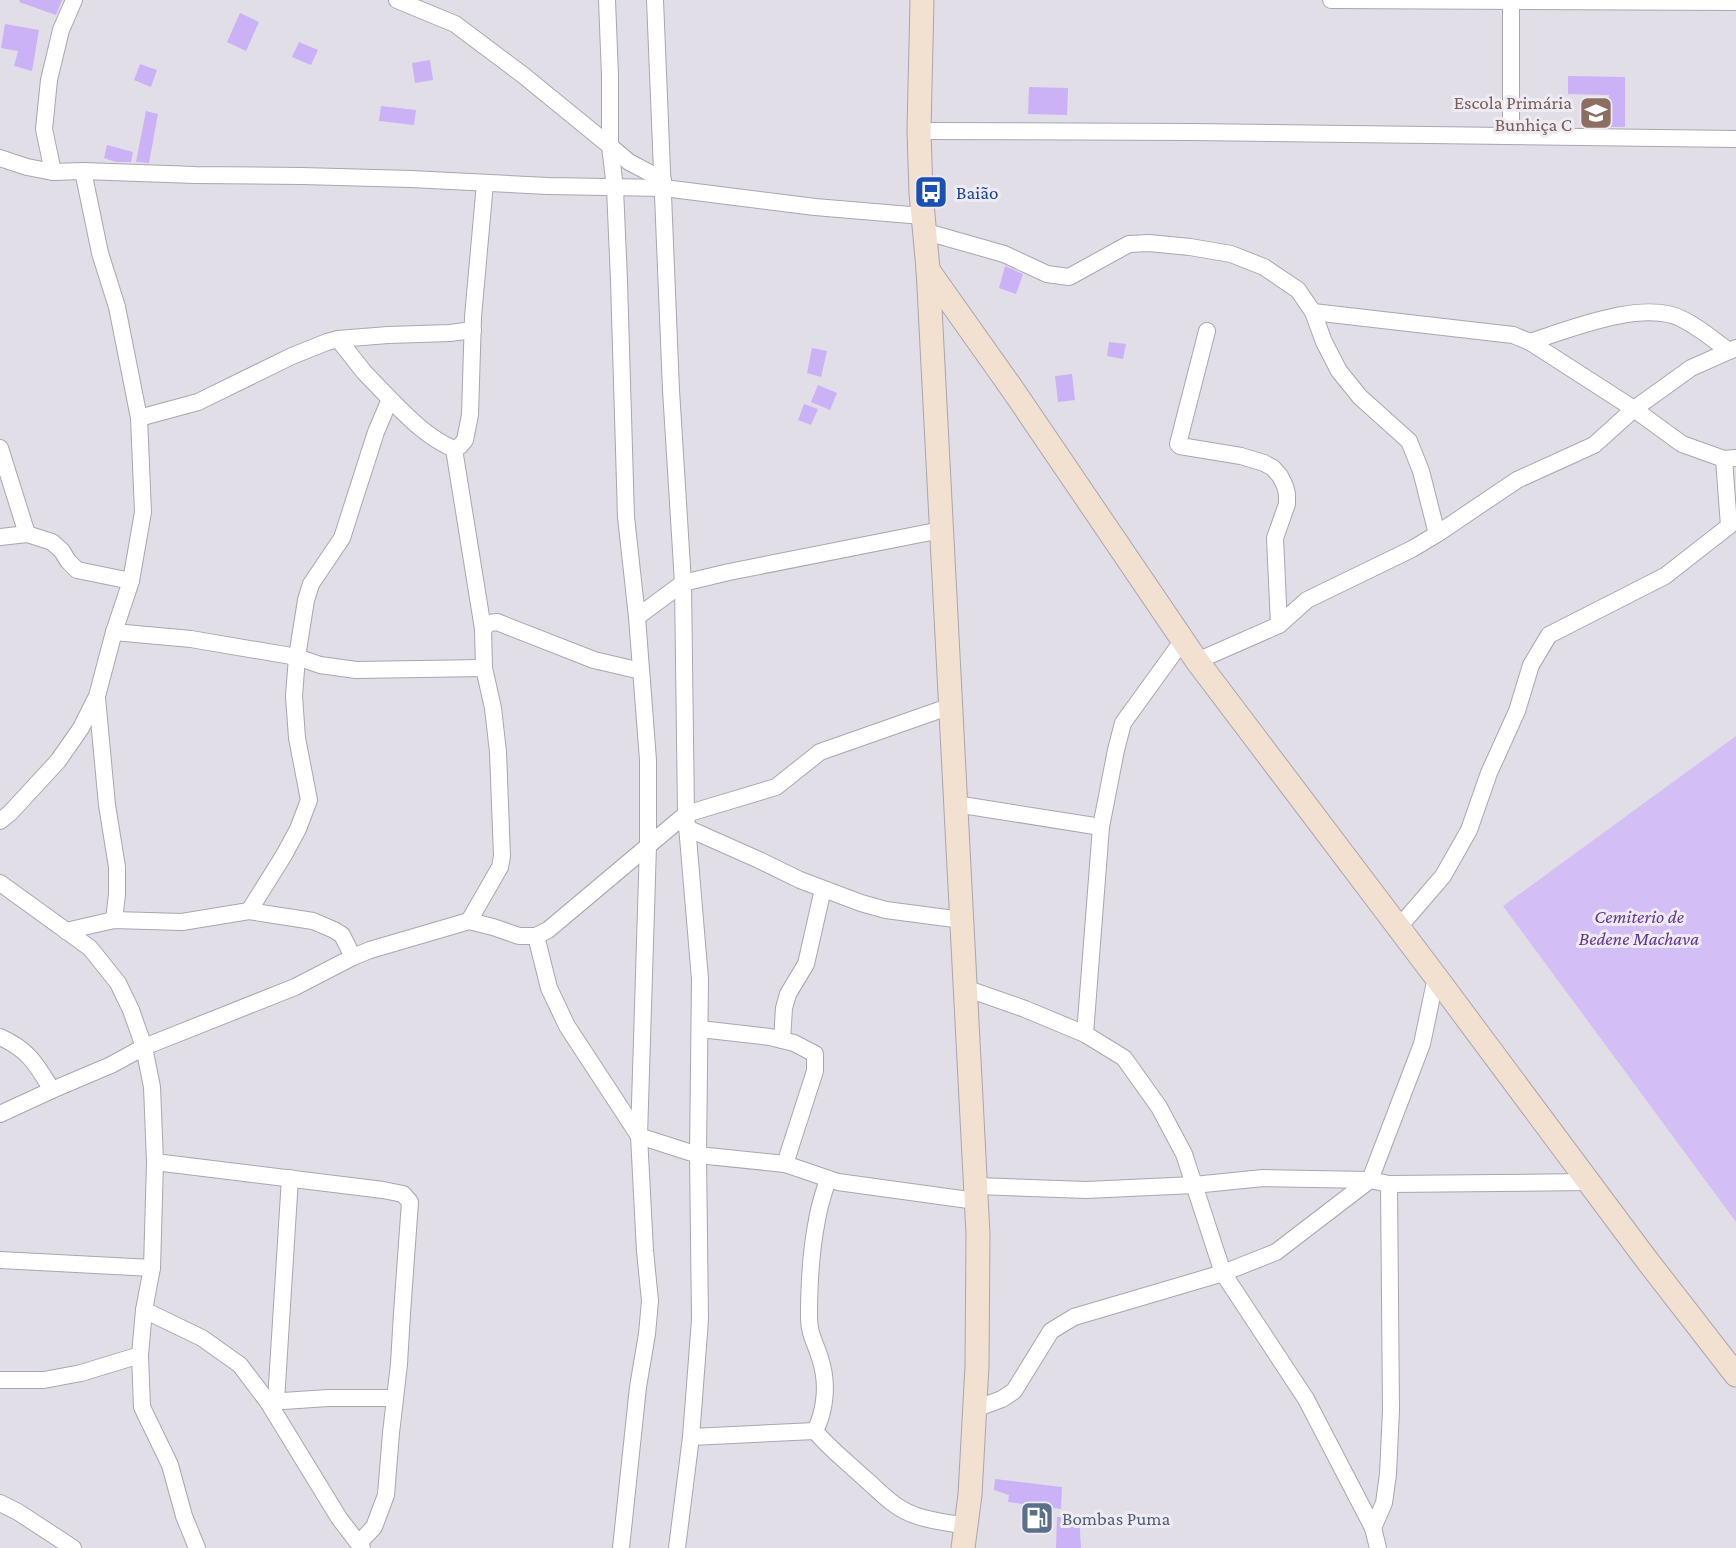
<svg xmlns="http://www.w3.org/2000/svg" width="1736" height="1548" font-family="'Crimson Pro',serif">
	<rect width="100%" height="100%" fill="#e1dee8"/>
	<polygon fill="#d3bff5" points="1736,736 1736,1222 1503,906"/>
	<g fill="#cbb1f6">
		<polygon points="20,0 62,0 56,15 19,2"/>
		<polygon points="240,13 259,22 246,51 227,42"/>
		<polygon points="5,24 39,30 32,71 14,66 18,51 1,48"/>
		<polygon points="299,42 318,50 311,65 292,57"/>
		<polygon points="430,60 433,80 415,83 412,63"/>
		<polygon points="140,64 157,70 151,87 134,80"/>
		<polygon points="1568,76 1625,77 1625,127 1608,127 1609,95 1568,94"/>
		<polygon points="1029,87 1068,88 1067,115 1028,114"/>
		<polygon points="381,106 416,110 414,125 379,121"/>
		<polygon points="146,111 158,114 149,163 136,162"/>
		<polygon points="107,145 133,152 131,162 116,162 104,158"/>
		<polygon points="1005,266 1023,274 1016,294 999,288"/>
		<polygon points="1109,342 1126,344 1123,359 1107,356"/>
		<polygon points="812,348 827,351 821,377 807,373"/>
		<polygon points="1072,374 1075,400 1058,402 1055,376"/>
		<polygon points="818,385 837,393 830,410 811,402"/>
		<polygon points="804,404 818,409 811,425 798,420"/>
		<polygon points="995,1479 1062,1487 1061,1509 1008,1502 1009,1495 994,1490"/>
		<polygon points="1079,1516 1081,1548 1056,1548 1057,1517"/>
	</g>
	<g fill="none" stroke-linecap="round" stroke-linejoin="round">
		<defs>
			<g id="street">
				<polyline points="397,0 455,24 523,75 610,146 615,188 619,281 626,517 637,617 648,760 648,845 639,1136 645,1251 650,1301 647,1334 638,1387 621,1548"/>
				<polyline points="607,0 610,76 610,146 629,162 663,180"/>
				<polyline points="655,0 671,390 683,583 686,814 700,979 698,1155 700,1320 691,1437 677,1548"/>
				<polyline points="1331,0 1736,2"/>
				<polyline points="1511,1 1511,136"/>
				<polyline points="919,131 1191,132 1736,139"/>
				<polyline points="0,158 27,167 53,172 83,171 195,175 302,176 411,179 548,186 664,188 815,207 922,216"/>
				<polyline points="53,172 44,129 49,80 61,30 74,0"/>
				<polyline points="923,231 1004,254 1047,274 1069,277 1129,244 1149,243 1190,247 1231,254 1264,267 1298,290 1313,312 1324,342 1339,371 1360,397 1409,441 1421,471 1437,534"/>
				<polyline points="1313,312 1513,335 1530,342 1634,409 1682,444 1724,459 1736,458"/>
				<polyline points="1207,331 1178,444 1180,446 1241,456 1264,463 1273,468 1280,476 1285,486 1287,494 1287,504 1275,538 1279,625"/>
				<path d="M1530 342C1570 329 1646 298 1684 320 1700 328 1715 341 1729 351"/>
				<path d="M390 399C410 419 428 438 454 449L460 446 465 440 470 415 473 317 485 183"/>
				<polyline points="139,418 198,402 292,356 327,342 338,339 388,335 450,333 473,330"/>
				<polyline points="0,448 27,534"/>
				<polyline points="454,449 483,629"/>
				<polyline points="0,537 27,534 52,542 62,551 68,561 77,570 131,581"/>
				<polyline points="637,617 683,583 729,572 941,530"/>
				<polyline points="114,632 191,639 297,657 320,665 356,670 484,668"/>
				<polyline points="1197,661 1279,625 1307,600 1412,549 1437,534 1517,480 1594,445 1634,409 1691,368 1736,348"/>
				<polyline points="97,698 107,805 117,867 117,894 114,920"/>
				<polyline points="956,804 1101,827"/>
				<polyline points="0,821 10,813 58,761 81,728 97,696 114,632 131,581 143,512 139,418 117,307 100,253 83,171"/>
				<polyline points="687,828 759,860 800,880 861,903 886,910 962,920"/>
				<polyline points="0,883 90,948 118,983 131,1010 144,1047 152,1087 155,1162 152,1268 144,1310 140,1355 142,1407 170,1465 184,1516 197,1548"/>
				<polyline points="249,911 284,855 298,829 309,800 297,738 294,696 297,657 306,600 311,584 342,538 376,432 390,399 364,372 338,339"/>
				<polyline points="469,921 500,867 502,856 498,752 493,708 484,668 483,629 489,623 497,622 594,660 641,671"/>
				<polyline points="1399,927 1443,876 1469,830 1489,773 1517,711 1531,665 1549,635 1665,576 1729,526 1724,459"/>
				<polyline points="66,931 114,920 182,922 249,911 313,921 334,930 342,935 353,957"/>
				<polyline points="536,936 549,988 567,1026 639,1136 698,1155 785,1164 838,1182 976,1201"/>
				<polyline points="965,988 1025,1009 1085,1034 1124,1058 1159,1107 1184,1154 1223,1273 1306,1399 1373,1528 1378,1548"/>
				<polyline points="700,1029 770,1037 794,1043 815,1054 815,1071 785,1164"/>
				<polyline points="1085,1034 1101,827 1116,750 1123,723 1183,640"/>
				<path d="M0 1037C29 1050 36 1064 52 1090"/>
				<polyline points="782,1040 784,1008 788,994 806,964 823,889"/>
				<polyline points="0,1114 52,1090 111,1065 144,1047 295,987 353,957 370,950 469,921 493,927 519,936 536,936 548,930 686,814 776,787 820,752 951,706"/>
				<polyline points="155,1162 383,1190 403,1194 410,1202 402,1313 399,1364 391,1433 386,1495 374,1527 359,1543"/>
				<polyline points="976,1186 1086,1190 1194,1185 1263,1178 1370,1180 1389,1184 1589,1182"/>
				<polyline points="0,1260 152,1268"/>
				<polyline points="144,1310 202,1338 240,1365 268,1402 328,1398 395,1398"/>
				<polyline points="0,1380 44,1380 81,1373 140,1355"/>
				<polyline points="276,1401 290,1178"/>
				<polyline points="268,1402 339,1518 362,1548"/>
				<polyline points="975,1409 1002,1399 1014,1391 1051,1331 1074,1317 1223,1273 1276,1252 1370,1180 1422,1044 1436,977"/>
				<path d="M815 1431C826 1409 828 1382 820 1358 815 1342 809 1334 809 1317 809 1286 811 1250 817 1220 819 1206 824 1192 828 1179"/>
				<path d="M815 1431C829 1448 847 1462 863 1477 881 1492 893 1508 917 1516 932 1521 950 1523 966 1526"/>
				<polyline points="691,1437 815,1431"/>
				<polyline points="0,1503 18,1512 73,1548"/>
				<polyline points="1373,1528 1384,1503 1388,1474 1391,1410 1389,1184"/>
			</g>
			<g id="secondary">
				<polyline points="922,0 919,131 921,193 928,269 978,1234 977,1366 970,1495 963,1548"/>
				<polyline points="928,270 1013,390 1197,661 1436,977 1646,1259 1736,1375"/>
			</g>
		</defs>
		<use href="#street" stroke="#a9a6af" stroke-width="18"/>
		<use href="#secondary" stroke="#a9a6af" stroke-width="25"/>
		<use href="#street" stroke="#fff" stroke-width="16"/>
		<use href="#secondary" stroke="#f2e0d1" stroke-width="23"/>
	</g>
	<defs>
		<symbol id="school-square" viewBox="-11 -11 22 22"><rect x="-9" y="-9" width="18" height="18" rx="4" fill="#8d6e63" stroke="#efebf5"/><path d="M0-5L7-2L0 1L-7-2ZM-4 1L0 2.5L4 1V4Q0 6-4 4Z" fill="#fff"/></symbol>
		<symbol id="bus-square" viewBox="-11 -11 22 22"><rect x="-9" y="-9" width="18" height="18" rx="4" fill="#1a4fb4" stroke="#efebf5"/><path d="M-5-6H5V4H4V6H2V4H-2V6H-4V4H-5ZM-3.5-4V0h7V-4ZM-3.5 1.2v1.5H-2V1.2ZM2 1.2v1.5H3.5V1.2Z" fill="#fff"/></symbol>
		<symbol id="fuel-square" viewBox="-11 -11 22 22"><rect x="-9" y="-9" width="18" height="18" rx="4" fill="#5c6f8a" stroke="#efebf5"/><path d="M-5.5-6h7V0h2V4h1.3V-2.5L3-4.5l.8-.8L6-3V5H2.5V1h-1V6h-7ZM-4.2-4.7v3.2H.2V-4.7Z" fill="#fff"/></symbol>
	</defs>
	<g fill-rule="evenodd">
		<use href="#school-square" x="1577" y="94" width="38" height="38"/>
		<use href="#bus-square" x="912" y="173" width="38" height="38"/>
		<use href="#fuel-square" x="1018" y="1499" width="38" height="38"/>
	</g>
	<g text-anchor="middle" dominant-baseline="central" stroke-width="6" stroke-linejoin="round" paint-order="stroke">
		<g font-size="19" fill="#785e54" stroke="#efebf5" text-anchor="end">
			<text x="1572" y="102">Escola Primária<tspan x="1572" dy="22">Bunhiça C</tspan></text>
		</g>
		<g font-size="19" fill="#164399" stroke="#efebf5" text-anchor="start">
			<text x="956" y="192">Baião</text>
		</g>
		<g font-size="19" font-style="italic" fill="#623597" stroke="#efebf5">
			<text x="1639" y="916">Cemiterio de<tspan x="1639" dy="22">Bedene Machava</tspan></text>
		</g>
		<g font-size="19" fill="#4e5e75" stroke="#efebf5" text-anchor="start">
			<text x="1062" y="1518">Bombas Puma</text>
		</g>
	</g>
</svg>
